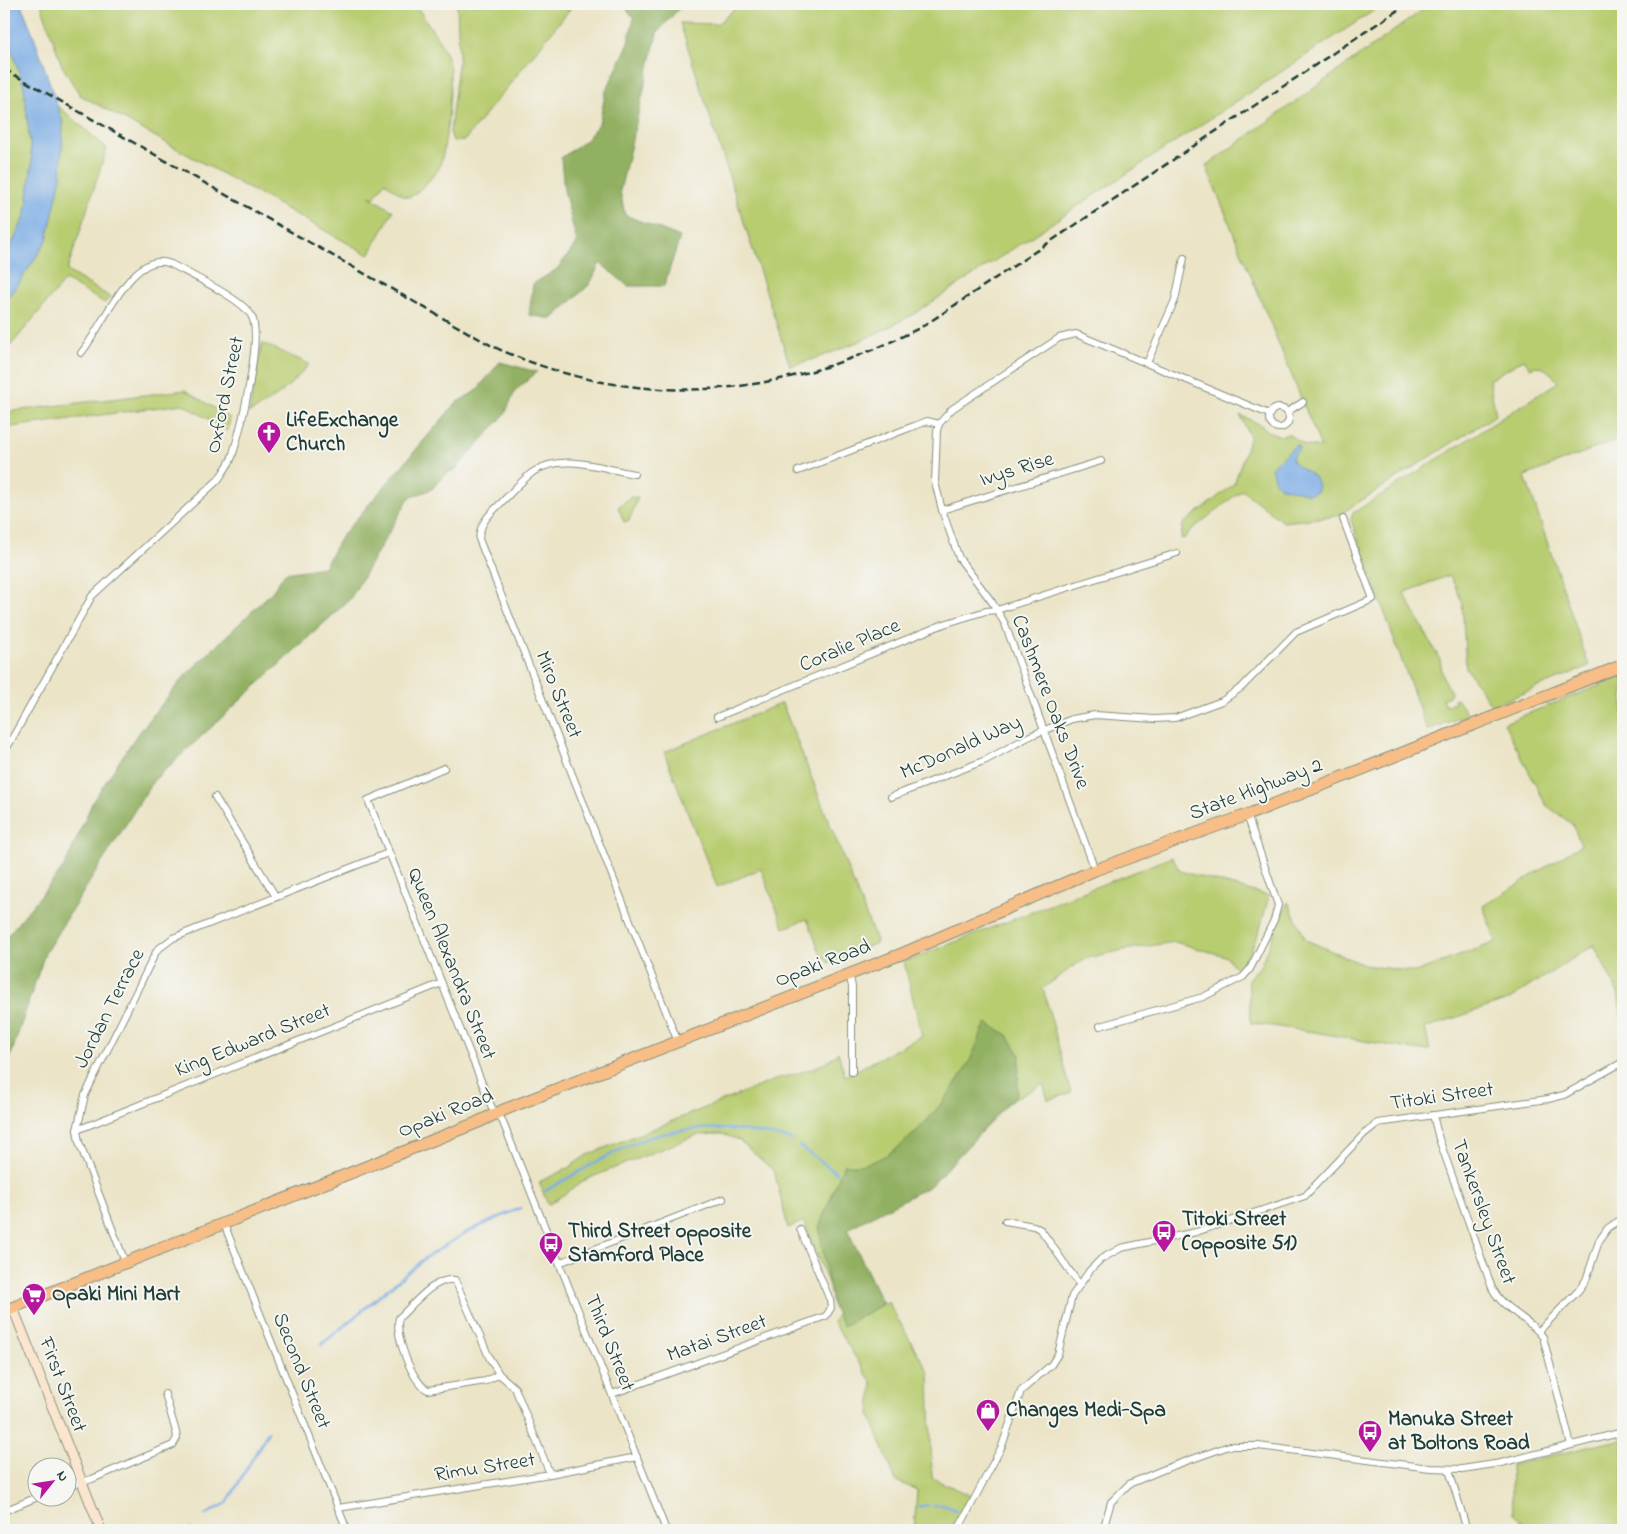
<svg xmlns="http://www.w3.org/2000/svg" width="1627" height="1534" font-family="'Indie Flower',sans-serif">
	<rect width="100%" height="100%" fill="#f6f6f2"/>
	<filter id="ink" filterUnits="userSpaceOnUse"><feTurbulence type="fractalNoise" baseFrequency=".02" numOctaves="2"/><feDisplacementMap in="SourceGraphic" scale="10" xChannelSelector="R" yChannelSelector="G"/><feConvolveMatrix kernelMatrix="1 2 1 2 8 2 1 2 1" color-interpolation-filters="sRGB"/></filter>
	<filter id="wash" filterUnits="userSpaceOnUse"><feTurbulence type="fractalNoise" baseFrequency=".0096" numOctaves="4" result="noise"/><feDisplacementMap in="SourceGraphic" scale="20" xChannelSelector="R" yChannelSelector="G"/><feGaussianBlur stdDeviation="1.12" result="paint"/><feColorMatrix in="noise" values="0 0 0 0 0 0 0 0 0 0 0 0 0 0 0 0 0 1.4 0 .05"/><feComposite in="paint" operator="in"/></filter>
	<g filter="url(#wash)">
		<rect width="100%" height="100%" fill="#ebe4c7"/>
		<g fill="#b8cc70" stroke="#6c8452">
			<path d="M41 4H415C425 20 445 45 449 64 453 79 446 157 438 170 431 179 420 191 410 197L403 196 385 182 374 198 369 196 393 211 369 255 80 95 62 66Z"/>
			<polygon points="457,4 574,4 464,141 453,141 450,132 459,55"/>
			<path d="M740 4H1384L917 312C876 335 835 354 790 366L680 23 717 24Z"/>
			<path d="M1431 4H1623V437L1525 476 1589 666 1492 706 1466 668 1462 602 1450 575 1406 592 1404 593 1440 660 1443 677 1451 692 1449 696 1442 699 1445 706 1455 703 1454 699H1457L1468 715 1427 730 1351 520 1353 513 1558 382C1551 373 1541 362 1530 368L1524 359 1489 380 1496 415 1337 516 1283 522 1242 490 1189 532 1184 539 1181 538 1183 524 1234 484 1250 437 1240 415C1246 418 1253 421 1259 424 1270 431 1273 439 1288 434L1306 446 1321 447 1206 166Z"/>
			<polygon points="4,26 24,87 32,162 26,214 4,261 4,120 7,100 4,76 8,76 4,64"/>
			<polygon points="58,106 107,148 67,271 110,297 105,303 65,280 4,354 4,300 17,286 47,240 61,177 63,123"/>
			<path d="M262 343 309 364C290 387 275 399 249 413Z"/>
			<polygon points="185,390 230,418 228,431 183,404 4,428 4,412"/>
			<polygon points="631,497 638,498 629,520 624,522 618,507"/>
			<polygon points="1623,676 1623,1026 1618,993 1594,945 1508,1000 1425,1028 1430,1050 1414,1050 1320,1033 1251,1023 1248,979 1260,966 1288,902 1306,940 1364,965 1415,972 1496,942 1483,906 1581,845 1572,824 1546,805 1504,723"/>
			<polygon points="782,703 877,943 828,963 825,957 822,958 807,919 784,928 761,869 717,887 664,752"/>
			<path d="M1172 857 1180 871 1269 896 1259 932 1240 972 1225 956 1175 942 1123 950 1084 959 1043 988 1071 1093 1048 1100 1043 1084 995 1110 842 1226 873 1307 888 1302 929 1373 932 1478 970 1495 949 1530H914L917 1490 896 1481 870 1415 872 1383 833 1322 839 1312 804 1221 788 1228 774 1171 739 1140 722 1134 697 1135 587 1179 548 1205 539 1182 568 1168 587 1155 780 1078C796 1074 830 1065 838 1052L845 1076 922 1036 904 962Z"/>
			<polygon points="1623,1439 1623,1530 1532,1530 1513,1514 1511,1465"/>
		</g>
		<g fill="#92b062" stroke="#58764b">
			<polygon points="622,4 683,4 657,33 620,191 625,215 680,237 664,286 628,286 600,263 590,284 552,319 529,315 533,284 557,269 577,243 564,190 561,158 586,140 599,124 606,91 627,47 634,18"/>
			<polygon points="500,362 537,372 515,391 505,414 456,469 444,475 432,489 409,498 350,599 153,781 45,953 4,1076 4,940 64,867 93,801 134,739 182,679 272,592 285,573 324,567 341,537 456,403 476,391"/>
			<path d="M986 1023 1008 1035 1020 1055 1017 1094 930 1186 847 1229 883 1304 843 1326 832 1305 819 1227 844 1164C889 1175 942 1106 963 1073 973 1058 978 1039 986 1023Z"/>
		</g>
		<g fill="#79abe4" stroke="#4c748c">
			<polygon points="4,4 21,4 34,36 63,123 61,177 47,240 17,286 4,300 4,261 26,214 32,162 24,87 4,26"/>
			<path d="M1297 444 1299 449 1292 457 1293 462C1303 472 1319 472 1318 491L1310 494 1281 487 1275 482 1271 467Z"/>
		</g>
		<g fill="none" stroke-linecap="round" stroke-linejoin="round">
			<g stroke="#79abe4" stroke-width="2.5">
				<polyline points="799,1146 837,1173"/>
				<path d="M545 1191C578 1173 617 1148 651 1137 696 1123 747 1128 792 1140"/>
				<polyline points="321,1345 425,1258 467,1232 520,1208"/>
				<polyline points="933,1505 943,1505 957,1510"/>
				<polyline points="918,1507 928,1505"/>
				<polyline points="205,1515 227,1503 268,1432"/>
				<polyline points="190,1530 190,1529"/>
			</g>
		</g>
	</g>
	<g filter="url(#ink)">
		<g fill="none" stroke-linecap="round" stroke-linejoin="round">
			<defs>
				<g id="street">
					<polyline points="1147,363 1175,300 1184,258"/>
					<circle cx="1279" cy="418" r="10"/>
					<polyline points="1287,412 1303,402"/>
					<polyline points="798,471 927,421 939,424"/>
					<path d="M634 474C603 469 563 452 533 472 522 480 513 491 503 501 491 513 480 521 479 539L678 1042"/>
					<polyline points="942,510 1101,461"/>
					<polyline points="717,717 944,624 986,611 997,610 1177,553"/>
					<path d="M4 753 92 596 218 480C223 472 229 465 232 457 240 432 264 335 251 315 240 298 191 275 171 264 132 247 102 329 81 353"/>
					<polyline points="444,768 368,800 492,1108 502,1120 666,1530"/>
					<polyline points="215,797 276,897"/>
					<polyline points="891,797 986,760 1030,736 1072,719 1095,715 1154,719 1175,718 1222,701 1242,687 1296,632 1373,599 1343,519"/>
					<polyline points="1095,870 1005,624 992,602 959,558 942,510 935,482 937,431 939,424 952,409 1059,338 1076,334 1269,414"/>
					<polyline points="849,973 852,987 852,1072"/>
					<polyline points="1100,1026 1203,997 1243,977 1250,969 1274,920 1278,905 1247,815"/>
					<path d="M1433 1115 1439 1139 1492 1288C1505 1312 1528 1317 1543 1337L1571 1445"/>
					<polyline points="77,1130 442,983"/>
					<polyline points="1005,1221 1034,1226 1041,1230 1079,1284"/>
					<polyline points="224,1224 347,1530"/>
					<polyline points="125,1262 79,1142 77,1130 85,1095 157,950 173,938 388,853"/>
					<polyline points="559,1263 723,1199"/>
					<polyline points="1539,1331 1578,1291 1586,1280 1599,1241 1608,1228 1623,1218"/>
					<path d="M499 1374 486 1381 428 1390C412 1383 394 1334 399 1318 413 1305 434 1277 455 1280L490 1359 499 1374 515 1388 550 1474"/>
					<polyline points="612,1394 826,1316 831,1308 830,1300 800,1229"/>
					<polyline points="1449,1470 1467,1530"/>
					<polyline points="68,1486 92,1479 173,1445 177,1438 176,1432 165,1394"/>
					<polyline points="338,1508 550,1474 637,1457"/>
					<polyline points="4,1511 40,1496"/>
					<polyline points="958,1530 1002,1446 1021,1391 1051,1365 1058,1354 1072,1296 1090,1270 1101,1259 1121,1248 1196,1232 1305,1196 1364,1134 1378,1123 1548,1099 1564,1095 1623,1062"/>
					<polyline points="1103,1530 1111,1502 1129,1484 1167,1468 1229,1446 1258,1446 1430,1468 1462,1469 1501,1463 1623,1432"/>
				</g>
				<polyline id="secondary" points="13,1308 101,1530"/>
				<polyline id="highway" points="4,1311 476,1123 506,1109 904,953 1095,870 1247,815 1623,665"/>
			</defs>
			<use href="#street" stroke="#85907e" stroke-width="8"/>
			<use href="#secondary" stroke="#85907e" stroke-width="11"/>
			<use href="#highway" stroke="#85907e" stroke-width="13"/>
			<use href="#street" stroke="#fff" stroke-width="6"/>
			<use href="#secondary" stroke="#fce5cf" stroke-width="9"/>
			<use href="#highway" stroke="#f7be87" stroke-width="11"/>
			<path stroke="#1f3d34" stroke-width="2.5" stroke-dasharray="8 4" stroke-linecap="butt" d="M4 69 492 346C638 414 785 399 925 325L1407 4"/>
		</g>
	</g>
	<defs>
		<symbol id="church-pin" viewBox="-11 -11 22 30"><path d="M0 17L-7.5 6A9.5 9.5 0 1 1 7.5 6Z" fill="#b5179e" stroke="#f6f6f2"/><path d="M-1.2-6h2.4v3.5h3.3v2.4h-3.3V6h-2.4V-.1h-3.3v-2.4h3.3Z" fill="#fff"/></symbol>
		<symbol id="bus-pin" viewBox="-11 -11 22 30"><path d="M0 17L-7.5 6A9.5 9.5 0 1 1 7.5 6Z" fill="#b5179e" stroke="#f6f6f2"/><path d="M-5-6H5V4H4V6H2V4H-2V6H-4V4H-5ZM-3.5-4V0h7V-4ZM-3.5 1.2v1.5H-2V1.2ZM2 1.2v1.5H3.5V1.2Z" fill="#fff"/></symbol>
		<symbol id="supermarket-pin" viewBox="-11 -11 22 30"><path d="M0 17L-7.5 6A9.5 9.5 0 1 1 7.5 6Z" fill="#b5179e" stroke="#f6f6f2"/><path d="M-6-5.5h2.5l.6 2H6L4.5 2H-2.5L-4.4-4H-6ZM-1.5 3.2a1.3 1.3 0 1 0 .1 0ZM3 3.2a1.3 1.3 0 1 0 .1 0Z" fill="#fff"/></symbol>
		<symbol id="shop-pin" viewBox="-11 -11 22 30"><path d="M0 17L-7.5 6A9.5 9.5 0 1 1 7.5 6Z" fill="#b5179e" stroke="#f6f6f2"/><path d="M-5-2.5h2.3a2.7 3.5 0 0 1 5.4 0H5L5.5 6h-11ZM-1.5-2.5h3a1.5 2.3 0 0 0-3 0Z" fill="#fff"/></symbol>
	</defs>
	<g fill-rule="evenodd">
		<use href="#church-pin" x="255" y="419" width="28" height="38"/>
		<use href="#bus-pin" x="1150" y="1218" width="28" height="38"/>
		<use href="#bus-pin" x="537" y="1230" width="28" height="38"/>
		<use href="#supermarket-pin" x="20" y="1281" width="28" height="38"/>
		<use href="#shop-pin" x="974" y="1397" width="28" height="38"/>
		<use href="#bus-pin" x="1356" y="1418" width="28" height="38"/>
	</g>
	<g text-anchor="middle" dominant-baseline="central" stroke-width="4" stroke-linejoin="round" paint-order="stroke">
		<g font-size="21" fill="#1f3d34" stroke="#f6f6f2">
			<text transform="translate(226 395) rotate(-78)">Oxford Street</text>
			<text transform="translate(1017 470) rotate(-17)">Ivys Rise</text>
			<text transform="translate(850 646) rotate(-23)">Coralie Place</text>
			<text transform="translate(558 695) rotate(68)">Miro Street</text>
			<text transform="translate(1050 702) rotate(69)">Cashmere Oaks Drive</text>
			<text transform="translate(961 748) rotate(-24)">McDonald Way</text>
			<text transform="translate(1256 790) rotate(-21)">State Highway 2</text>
			<text transform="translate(451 964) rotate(68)">Queen Alexandra Street</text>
			<text transform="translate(823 964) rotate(-21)">Opaki Road</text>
			<text transform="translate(110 1009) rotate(-63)">Jordan Terrace</text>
			<text transform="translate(253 1041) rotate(-22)">King Edward Street</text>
			<text transform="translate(1442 1097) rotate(-8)">Titoki Street</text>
			<text transform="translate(446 1114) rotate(-22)">Opaki Road</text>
			<text transform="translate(1483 1212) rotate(70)">Tankersley Street</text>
			<text transform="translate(717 1339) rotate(-20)">Matai Street</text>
			<text transform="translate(609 1343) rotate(68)">Third Street</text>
			<text transform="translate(301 1371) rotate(68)">Second Street</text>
			<text transform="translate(62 1385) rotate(69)">First Street</text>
			<text transform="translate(485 1468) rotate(-9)">Rimu Street</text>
		</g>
		<g font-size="21" font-weight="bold" fill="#1f3d34" stroke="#f6f6f2" text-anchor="start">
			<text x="286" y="421">LifeExchange<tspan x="286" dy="24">Church</tspan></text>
			<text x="1182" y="1220">Titoki Street<tspan x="1182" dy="24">(opposite 51)</tspan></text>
			<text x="568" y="1232">Third Street opposite<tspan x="568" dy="24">Stamford Place</tspan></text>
			<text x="52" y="1295">Opaki Mini Mart</text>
			<text x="1006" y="1411">Changes Medi-Spa</text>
			<text x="1388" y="1420">Manuka Street<tspan x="1388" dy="24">at Boltons Road</tspan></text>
		</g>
	</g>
	<rect width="1627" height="1534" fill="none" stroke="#f6f6f2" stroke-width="20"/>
	<g transform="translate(52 1482) rotate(60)"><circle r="24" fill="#f6f6f2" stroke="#a0aca6"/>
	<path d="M0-4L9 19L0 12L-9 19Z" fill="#b5179e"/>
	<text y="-8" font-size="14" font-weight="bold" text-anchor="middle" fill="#1f3d34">N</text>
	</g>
</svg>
